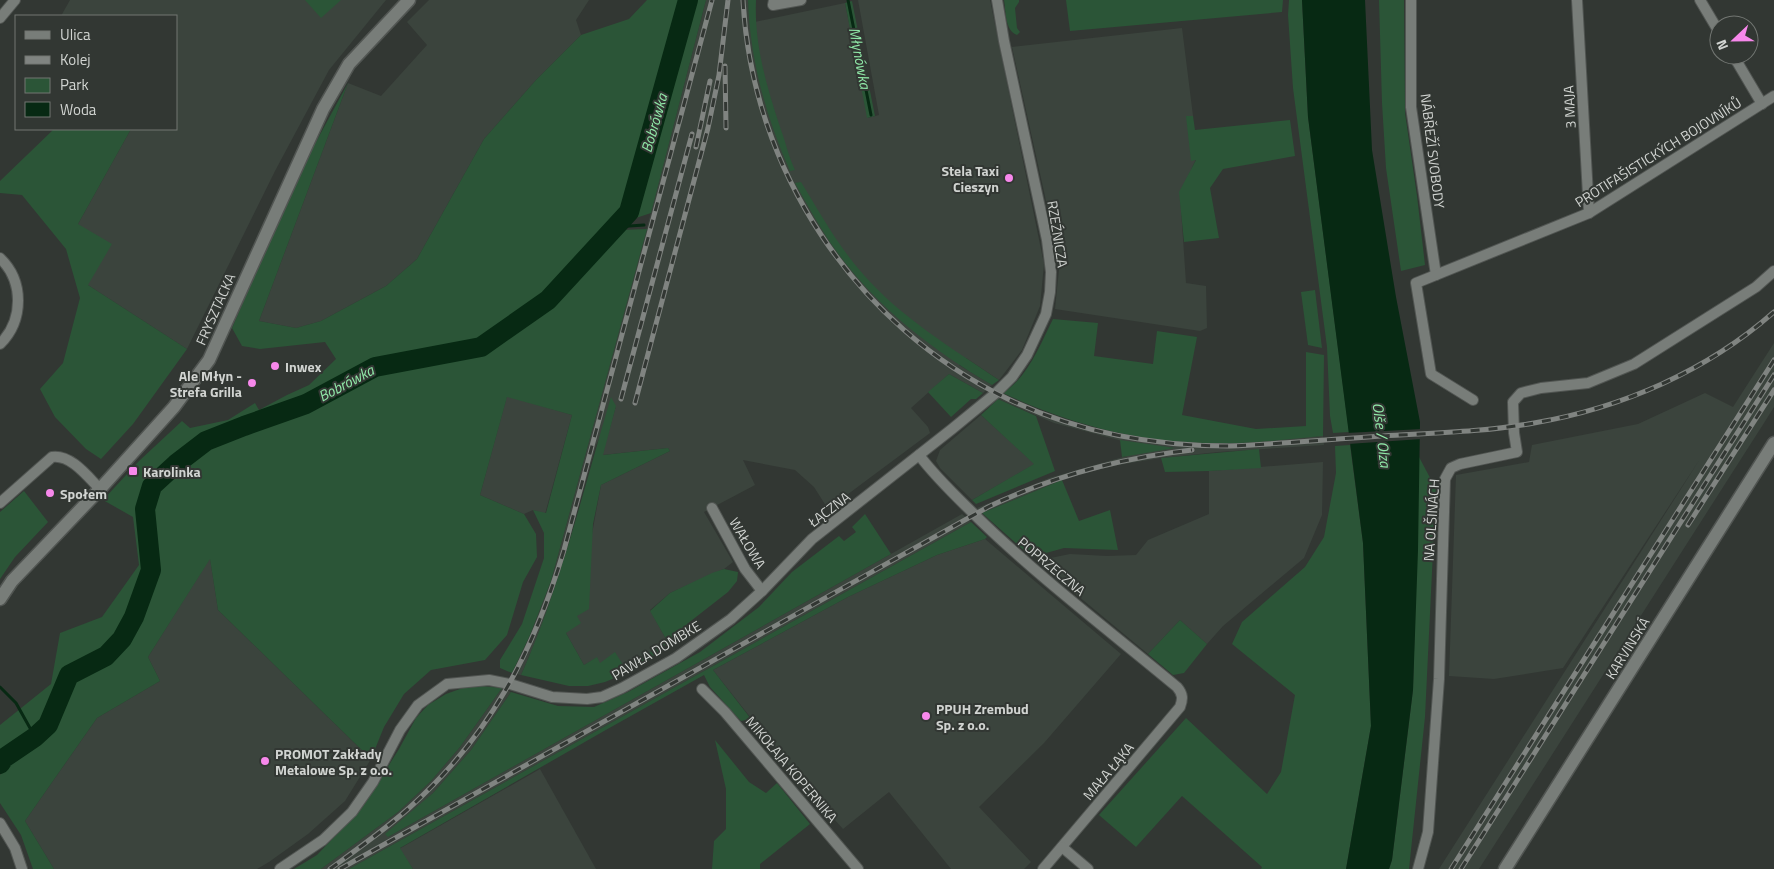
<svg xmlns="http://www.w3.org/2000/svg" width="1774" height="869" font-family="'Titillium Web',sans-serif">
	<rect width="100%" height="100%" fill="#323733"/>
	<g fill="#3b443d">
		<polygon points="70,0 386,0 329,70 275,171 187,349 88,285 78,224 131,129 176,129 176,16 61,16"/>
		<polygon points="429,0 589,0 576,20 581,35 536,80 484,139 417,259 386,286 321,321 296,328 259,321 348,83 381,96 427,45 407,22"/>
		<polygon points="706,0 748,0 750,23 845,3 868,118 879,115 858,0 990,0 1044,264 1040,306 1022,350 999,380 966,358 959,365 992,385 983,393 949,374 911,408 928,427 930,433 828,509 814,487 795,470 743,460 755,485 704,512 733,562 724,569 670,593 650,610 666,639 655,649 625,668 599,663 597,658 584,665 566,633 577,616 601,485 670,451 668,448 602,455 616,406 596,445 557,584 537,638 521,675 512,673 530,635 551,581 643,243"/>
		<polygon points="1182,28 1193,116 1187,116 1196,159 1180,194 1186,283 1206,286 1207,328 1200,331 1055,309 1059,270 1045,196 1012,47"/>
		<polygon points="1774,343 1774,407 1764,423 1479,869 1439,869 1700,459 1563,668 1494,679 1449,676 1456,475 1529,462 1532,445 1638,424 1705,393 1733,407"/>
		<polygon points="1002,393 1040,410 1087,426 1131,436 1176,441 1217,443 1323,436 1324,445 1218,452 1161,458 1118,465 1072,476 982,513 977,508 1049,478 1130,455 1173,448 1130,443 1054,423 998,399"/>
		<polygon points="507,396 572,415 545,514 533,510 524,514 480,495"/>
		<polygon points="981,415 1035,464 972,500 940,468 936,461 940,450"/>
		<polygon points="1323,462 1322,515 1304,558 1223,626 1207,644 1180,620 1148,654 1036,561 1070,554 1107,556 1136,555 1148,540 1209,514 1209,471"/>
		<polygon points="962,514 971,522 349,869 321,869 398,812 431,781 460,747 502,688 511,692 471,750 433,793 388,837"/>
		<polygon points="985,539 1121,654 1044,743 979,807 1031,862 1024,869 951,869 889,792 843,829 808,790 713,670 848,597 937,555"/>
		<polygon points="210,558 218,610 371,759 345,801 308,834 269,862 257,869 54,869 25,821 97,718 160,681 148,657"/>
		<polygon points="540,769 596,869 413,869 399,849"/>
	</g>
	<g fill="#2b5537">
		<polygon points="305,0 341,0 321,18"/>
		<polygon points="647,0 682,0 624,213 574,266 532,305 492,334 475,343 374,360 346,372 303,398 202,433 177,454 149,486 140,511 144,575 129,618 100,655 67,666 65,682 44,718 0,752 0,725 51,684 60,633 102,617 139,565 133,517 103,500 139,461 182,421 190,428 228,420 255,403 259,410 287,395 309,385 336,359 325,342 260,349 242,346 232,328 298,175 348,83 259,321 296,328 321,321 386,286 417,259 484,139 536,80 581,35 629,19"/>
		<polygon points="697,0 706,0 651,213 627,221 641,202"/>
		<path d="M748 0H756C754 45 767 88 781 130 786 143 789 158 795 170L790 171C766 117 750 60 748 0Z"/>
		<path d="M1004 0H1019V2L1015 8 1017 28 1020 32 1017 35C1005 31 1006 12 1004 0Z"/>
		<polygon points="1066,0 1283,0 1282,12 1070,31"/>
		<polygon points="1289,0 1302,0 1308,117 1349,432 1333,433 1330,416 1327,347 1293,88 1288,15"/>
		<polygon points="1379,0 1404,0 1405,113 1417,196 1425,265 1401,271 1386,168 1382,103"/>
		<polygon points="852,1 875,116 867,118 845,3"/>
		<polygon points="1186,116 1193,116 1195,130 1290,120 1295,156 1223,169 1210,188 1219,238 1184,242 1179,192 1196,160 1191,161"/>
		<polygon points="54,129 131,129 78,224 112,244 88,285 187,349 133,424 101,459 86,449 55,417 40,389 63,363 80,298 66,249 22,195 0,193 0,181"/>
		<path d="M801 182C820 213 838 246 863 274 899 316 953 349 999 380L992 385C932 350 878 308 837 252 821 230 808 206 795 183Z"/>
		<polygon points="647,229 551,581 530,635 512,673 500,668 500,660 522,624 544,558 544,533 533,510 546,513 572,415 507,397 480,495 524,514 536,534 537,557 523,582 507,635 485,660 431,670 404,694 384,727 371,759 218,610 210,559 148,657 160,681 97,718 25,821 54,869 33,869 21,835 0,803 0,775 12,762 51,729 74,682 97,668 123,648 144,608 160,565 152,518 156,489 186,462 213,445 287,419 379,371 428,363 484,351 557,301 621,230"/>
		<polygon points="1315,290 1322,348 1308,345 1301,292"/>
		<path d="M1053 319 1098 323 1094 356 1153 364 1157 331 1197 337 1182 415 1256 429 1306 426V352L1324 355 1323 436C1288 439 1252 444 1217 443 1140 443 1071 425 1003 393 1028 377 1040 345 1053 319Z"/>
		<polygon points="949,374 983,393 976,399 971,399 951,417 928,392"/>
		<path d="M611 397 616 406 603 455 668 448 670 451 601 485 593 524 589 609 577 616 581 623 566 633 584 665 597 657 600 663 615 652 625 668 655 649 666 639 650 611 670 593 712 573 724 569 738 572 737 581 728 592 687 624 648 661 627 673 605 682 588 686H569L521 675C561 586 583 490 611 397Z"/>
		<polygon points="998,399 1036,416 1055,471 976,504 972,500 1034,464 981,415"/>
		<polygon points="1120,440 1175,448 1122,457"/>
		<polygon points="1350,445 1363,543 1371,726 1346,869 1261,869 1262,867 1182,796 1136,847 1099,815 1186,718 1267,794 1281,772 1295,695 1232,644 1242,622 1305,567 1324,537 1336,473 1335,446"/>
		<polygon points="1259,449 1261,468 1209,471 1165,472 1161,458"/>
		<polygon points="1419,457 1436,489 1425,717 1409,869 1389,869 1392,860 1413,690"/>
		<polygon points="1062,480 1079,521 1110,510 1118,550 1064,548 1039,555 1028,554 982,513"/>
		<polygon points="24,491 48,522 15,557 0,579 0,512"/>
		<polygon points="865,514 891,554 388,837 385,834 433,793 471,750 511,692 558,706 594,707 628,692 700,652 759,607 792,572 839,536 844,541 856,532 852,527"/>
		<polygon points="971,522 987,537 985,539 937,555 848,597 713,670 751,719 741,721 710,687 704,675 604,731 400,848 413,869 349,869"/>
		<polygon points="1180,620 1207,644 1184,673 1173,675 1148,654"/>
		<polygon points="471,685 502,688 460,747 431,781 398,812 321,869 294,869 317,855 362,808 399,749 416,718 428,705 446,694"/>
		<polygon points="715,740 749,782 766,793 777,783 810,824 760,864 760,869 712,869 714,841 726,829 726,789"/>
	</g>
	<polygon fill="#072913" points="1302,0 1365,0 1372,150 1396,297 1420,422 1418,550 1413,690 1392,860 1389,869 1346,869 1371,726 1363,543 1308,117"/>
	<polygon fill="#323733" points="1422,429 1422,439 1348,444 1346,433"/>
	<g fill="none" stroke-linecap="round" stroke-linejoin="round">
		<g stroke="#072913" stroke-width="3">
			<polyline points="848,0 871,115"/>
			<polyline points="615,227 644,225"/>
			<polyline points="0,687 16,703 35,737"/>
		</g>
		<polyline stroke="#072913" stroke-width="20" points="0,764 4,758 35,737 48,725 69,675 106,656 122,639 134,617 151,570 145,509 152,486 176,464 206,441 244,426 306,404 375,367 481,347 548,300 629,212 688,0"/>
		<defs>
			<g id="street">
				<polyline points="774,0 773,5 801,0"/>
				<polyline points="1411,0 1411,107 1436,275"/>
				<polyline points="1577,0 1589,213"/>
				<polyline points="1700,0 1719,32"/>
				<polyline points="0,18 15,0"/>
				<polyline points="1733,55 1762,104"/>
				<path d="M0 258C24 281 24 320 0 344"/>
				<polyline points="1473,400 1431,374 1416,283 1589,213 1774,96"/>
				<path d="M919 455C937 479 958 498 979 519 1041 579 1111 632 1177 687 1183 694 1183 699 1180 707L1043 869"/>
				<path d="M0 503 52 457C71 454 88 477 100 489"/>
				<polyline points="712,508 745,569 762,591"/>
				<polyline points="702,689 725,712 858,869"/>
				<polyline points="0,823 15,848 22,869"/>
				<polyline points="1062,847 1088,869"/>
				<polyline points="280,869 323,840 352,812 373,782 400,730 418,705 447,684 489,680 510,684 552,697 587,699 602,697 622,688 676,658 731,619 762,591 812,539 952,429 996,393 1012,377 1027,355 1046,314 1050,292 1051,272 1047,240 1004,41 997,0"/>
				<polyline points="1418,869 1428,832 1439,679 1445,479 1451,468 1460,464 1517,452 1514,433 1513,402 1521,393 1541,388 1588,383 1634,364 1756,287 1774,271"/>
			</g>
			<g id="secondary">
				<polyline points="0,599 12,581 100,489 174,407 209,360 323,109 349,64 409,0"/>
				<polyline points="1505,869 1774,443"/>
			</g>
		</defs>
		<use href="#street" stroke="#515552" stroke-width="12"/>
		<use href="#secondary" stroke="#515552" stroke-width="15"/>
		<use href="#street" stroke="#787d79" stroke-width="10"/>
		<use href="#secondary" stroke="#787d79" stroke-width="12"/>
		<defs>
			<g id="rail">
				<path d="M743 0C752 170 855 325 1008 399 1077 432 1153 446 1229 446 1280 444 1332 439 1383 436 1433 433 1484 432 1534 423 1622 408 1707 371 1774 312"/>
				<polyline points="725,66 726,128"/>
				<polyline points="696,147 710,81"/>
				<polyline points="621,399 692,134"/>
				<polyline points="635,403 708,128 719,75 728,0"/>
				<polyline points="1688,525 1774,390"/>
				<path d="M330 869C356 850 383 831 408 809 490 736 533 653 564 550L712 0"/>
				<path d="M340 869 988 507C1053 476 1120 458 1192 450"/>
				<polyline points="1451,869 1774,360"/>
				<polyline points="1461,869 1774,375"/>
			</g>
		</defs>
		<use href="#rail" stroke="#808481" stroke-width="5"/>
		<use href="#rail" stroke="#323733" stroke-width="3" stroke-dasharray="9" stroke-linecap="butt"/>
	</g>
	<g fill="#f788eb" stroke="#323733" stroke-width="2">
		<circle cx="1009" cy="178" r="5"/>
		<circle cx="275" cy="366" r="5"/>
		<circle cx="252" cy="383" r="5"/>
		<rect x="128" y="466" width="10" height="10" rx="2.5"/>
		<circle cx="50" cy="493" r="5"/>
		<circle cx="926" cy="716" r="5"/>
		<circle cx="265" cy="761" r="5"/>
	</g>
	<g text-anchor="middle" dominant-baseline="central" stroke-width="4" stroke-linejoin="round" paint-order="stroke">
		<g font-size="14" fill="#d1d4d1" stroke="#323733">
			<text transform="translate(1569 107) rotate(-93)">3 MAJA</text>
			<text transform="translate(1433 151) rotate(83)">NÁBŘEŽÍ SVOBODY</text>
			<text transform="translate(1658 152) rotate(-32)">PROTIFAŠISTICKÝCH BOJOVNÍKŮ</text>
			<text transform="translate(1058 234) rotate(81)">RZEŹNICZA</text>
			<text transform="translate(215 309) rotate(-66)">FRYSZTACKA</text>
			<text transform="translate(829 509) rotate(-37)">ŁĄCZNA</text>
			<text transform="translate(1431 520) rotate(-86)">NA OLŠINÁCH</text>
			<text transform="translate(748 543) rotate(59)">WAŁOWA</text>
			<text transform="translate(1052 566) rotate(40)">POPRZECZNA</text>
			<text transform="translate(1627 648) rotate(-58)">KARVINSKÁ</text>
			<text transform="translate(656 650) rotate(-31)">PAWŁA DOMBKE</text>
			<text transform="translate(792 769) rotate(50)">MIKOŁAJA KOPERNIKA</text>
			<text transform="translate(1108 771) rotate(-50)">MAŁA ŁĄKA</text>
		</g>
		<g font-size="14" font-weight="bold" fill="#d1d4d1" stroke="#323733" text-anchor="start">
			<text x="999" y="170" text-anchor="end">Stela Taxi<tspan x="999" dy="16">Cieszyn</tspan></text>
			<text x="285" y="366">Inwex</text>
			<text x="242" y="375" text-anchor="end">Ale Młyn -<tspan x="242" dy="16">Strefa Grilla</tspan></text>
			<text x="143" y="471">Karolinka</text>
			<text x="60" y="493">Społem</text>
			<text x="936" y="708">PPUH Zrembud<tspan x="936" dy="16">Sp. z o.o.</tspan></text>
			<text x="275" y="753">PROMOT Zakłady<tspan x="275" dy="16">Metalowe Sp. z o.o.</tspan></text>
		</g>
		<g font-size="15" font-style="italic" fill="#91eaa9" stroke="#323733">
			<text transform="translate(860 58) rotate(79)">Młynówka</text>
			<text transform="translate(654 123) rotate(-74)">Bobrówka</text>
			<text transform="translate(346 383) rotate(-28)">Bobrówka</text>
			<text transform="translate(1382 435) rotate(83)">Olše / Olza</text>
		</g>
	</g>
	<rect x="15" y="15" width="162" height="115" fill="#323733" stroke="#727672"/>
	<rect x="25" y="31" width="25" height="8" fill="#787d79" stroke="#727672"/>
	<text x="60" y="40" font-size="15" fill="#d1d4d1">Ulica</text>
	<rect x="25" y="56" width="25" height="8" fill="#808481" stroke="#727672"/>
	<text x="60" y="65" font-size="15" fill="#d1d4d1">Kolej</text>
	<rect x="25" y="78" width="25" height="15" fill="#2b5537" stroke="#727672"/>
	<text x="60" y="90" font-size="15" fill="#d1d4d1">Park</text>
	<rect x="25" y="102" width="25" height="15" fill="#072913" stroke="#727672"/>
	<text x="60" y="115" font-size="15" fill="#d1d4d1">Woda</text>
	<g transform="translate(1734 40) rotate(248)"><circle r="24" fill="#323733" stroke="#727672"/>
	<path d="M0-4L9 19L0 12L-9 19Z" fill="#f788eb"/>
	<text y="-8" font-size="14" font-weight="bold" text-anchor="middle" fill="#d1d4d1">N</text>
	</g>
</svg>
